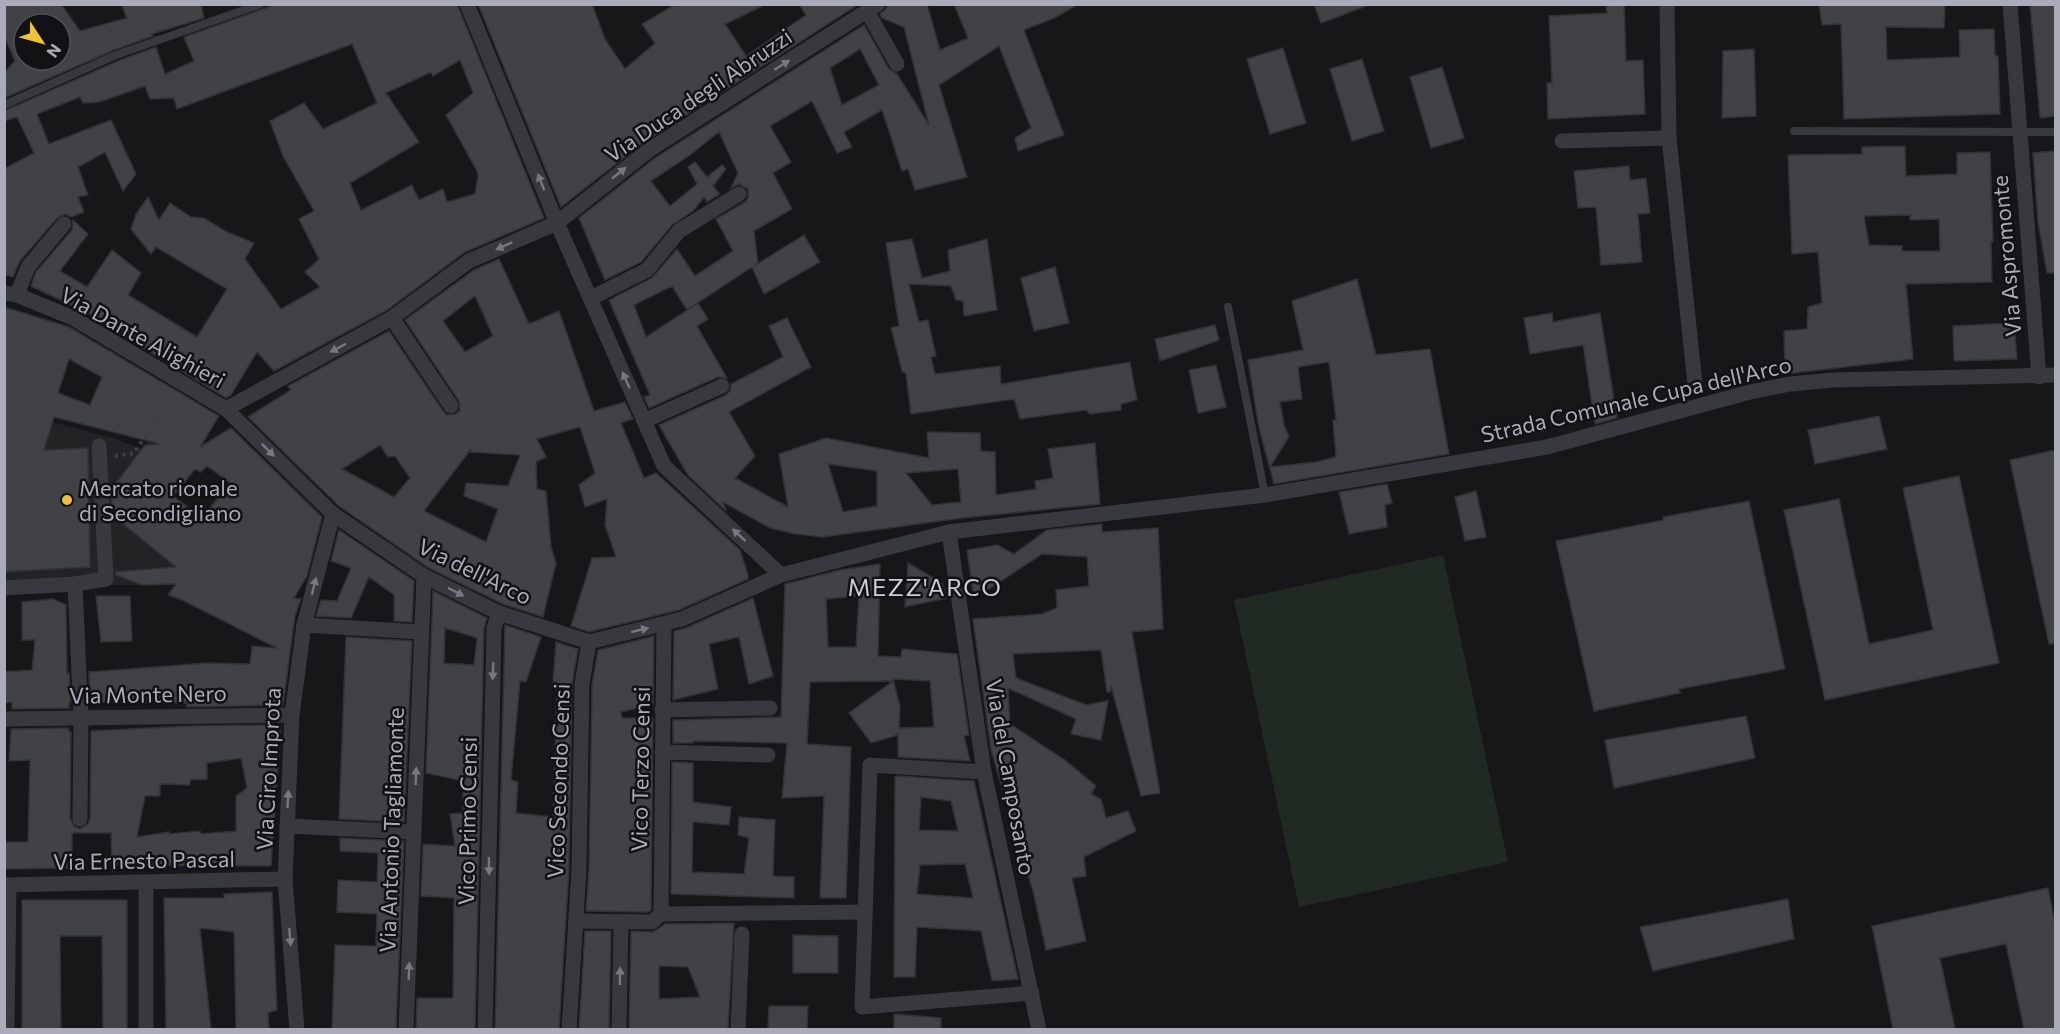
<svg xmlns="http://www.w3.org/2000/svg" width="2060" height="1034" font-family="Commissioner,sans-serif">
	<rect width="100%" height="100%" fill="#171719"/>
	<polygon fill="#232326" points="4,409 112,438 142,449 148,441 163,453 130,496 187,550 175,566 171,585 117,585 5,595"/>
	<polygon fill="#212923" points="1443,555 1508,862 1299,907 1234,600"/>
	<g fill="#414246" stroke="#323135" stroke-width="1.5" fill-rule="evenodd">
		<path d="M4 4H61L80 31 127 18 121 4H201L204 18 152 34 153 36 114 50 4 98V73L15 61 4 35ZM24 24H60V60H24Z"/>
		<path d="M277 4H457L544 218 465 252 387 310 274 371 257 352 231 395 226 398 113 330 115 326 31 286 36 272 72 230 73 220 88 234 60 271 87 287 112 250 141 273 128 295 197 337 227 289 156 247 151 254 131 229 136 214 148 197 159 220 170 203 191 217 204 218 225 231 254 243 245 259 281 309 320 287 305 272 319 259 299 219 314 211 283 156 270 121 304 103 323 129 377 103 352 44 177 109 174 98 150 99 145 86 99 102 83 103 80 97 37 114 49 144 111 120 136 174 123 191 105 152 78 167 88 195 78 197 84 212 71 217 65 214 57 218 20 261 13 277 4 275V169L34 153 17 117 4 121V111L118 61 156 47 165 74 194 61 184 37ZM460 60 473 93 446 115 477 171 478 176 475 194 447 202 443 189 419 200 412 185 361 210 350 183 419 142 386 93 431 72 433 76Z"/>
		<polygon points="478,4 592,4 605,39 625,69 655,43 642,24 676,4 767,4 725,24 746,56 806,15 799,4 859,4 644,142 561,207"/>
		<path d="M888 4H927L940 50 968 38 954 4H1079L1054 18 1024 30 1064 135 1018 151 1015 138 1031 128 999 46 939 85 967 177 915 190 908 169 902 171 882 110 844 132 852 147 837 153 812 101 770 126 791 162 773 173 792 209 754 231 758 263 754 266 804 235 820 262 764 294 752 267 687 310 672 286 634 305 646 337 698 303 708 319 697 326 727 378 718 377 649 408 644 397 650 395 609 300 652 278 677 249 695 276 733 251 716 219 745 202 748 198V189L739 184 731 188 738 173 719 132 690 155 651 181 670 206 697 184 688 167 695 162 707 177 722 165 726 169 713 186 720 194 707 202 704 197 693 211 672 225 641 262 605 280 579 218 655 158 864 25 889 69 897 74 929 125 904 27 882 18 880 14 886 9ZM860 49 879 85 842 105 830 68Z"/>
		<polygon points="1314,4 1365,4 1366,6 1321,23"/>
		<polygon points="1606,4 1624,4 1626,61 1643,60 1645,114 1548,119 1547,83 1552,83 1549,16 1607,13"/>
		<polygon points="1819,4 1945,4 1944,28 1886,27 1887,60 1960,57 1959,30 1994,29 1995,56 1998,56 2000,114 1844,119 1841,24 1822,25"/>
		<polygon points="2030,4 2055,4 2055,116 2040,118"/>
		<polygon points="1283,48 1306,123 1270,134 1247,59"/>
		<polygon points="1754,49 1756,116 1722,118 1723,51"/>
		<polygon points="1362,59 1384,131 1352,141 1330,69"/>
		<polygon points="1442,67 1464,138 1431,148 1410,77"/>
		<path d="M1905 146 1906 176 1957 174V153L1990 152 1993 242H1991L1992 282 1906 284 1913 359 1785 374 1784 331 1807 329 1808 307 1822 303 1818 252 1792 254 1788 155 1862 154V147ZM1910 215V220L1939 219 1940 251H1902V246L1869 245 1864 216Z"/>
		<polygon points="2055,151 2055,273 2047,273 2038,222 2033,153"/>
		<polygon points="1629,166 1630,180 1646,178 1650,213 1638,214 1642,262 1601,265 1596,207 1578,208 1574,171"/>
		<polygon points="912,239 922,278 950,271 948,250 987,239 997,310 964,316 963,301 956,300 951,286 909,284 919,322 928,320 936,356 931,357 935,374 1000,366 1001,384 1130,362 1137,400 1121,404 1121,410 1090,414 1086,410 1020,419 1014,399 911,414 906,374 902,371 891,328 899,326 886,243"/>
		<path d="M499 259 529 324 559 311 594 411 625 402 633 419 621 423 644 478 656 473 740 550 748 575V579L679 610 589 632 571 626 592 558 616 557 605 525 607 499 585 507 579 485 595 473 580 427 537 439 546 457 536 462 537 489 546 491 551 547 556 563 543 617 503 604 429 568 339 506 248 417 291 390 288 386 389 331 443 411 447 415 456 414 460 410 459 401 405 320 474 270ZM475 296 493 336 465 352 443 321ZM380 445 388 457 395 456 410 478 394 497 342 469ZM471 449 470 452 520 455 508 486 466 483 464 496 498 509 486 542 424 511Z"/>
		<polygon points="1055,267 1069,323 1034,331 1021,278"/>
		<path d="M1357 279 1376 355 1430 349 1449 454 1274 484 1259 428 1248 360 1303 350 1292 301ZM1329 362 1336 420H1333L1336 457 1316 462 1270 467 1289 437 1284 425 1280 402 1302 399 1298 367Z"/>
		<path d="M4 307 69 327 219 416 200 447 231 428 322 517 307 576 294 598 301 599 295 616 283 705 187 707V703L90 702 89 672 208 663 250 664 252 646 277 648 184 601 168 595 176 584 142 585 116 575 115 572 176 567 117 519 112 505 111 490 145 445 160 444 54 417 44 450 88 448 90 567 4 572ZM69 359 102 377 90 405 58 393ZM207 466 230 483 202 518 173 496 195 469 201 472Z"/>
		<polygon points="1552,313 1553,322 1600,313 1617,418 1595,424 1583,345 1530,354 1524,318"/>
		<path d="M787 318 811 367 729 412 755 456 735 478 788 507 779 454 826 438 929 458 927 432 980 433 981 451 995 452 996 495 1036 489 1035 481 1053 478 1048 449 1095 443 1100 504 962 518 823 537 795 534 770 528 723 502 726 511 688 475 659 425 726 395 730 391 731 384 783 357 769 326ZM828 464 877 471V506L843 512ZM958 469 961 502 932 505 906 473Z"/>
		<polygon points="2014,323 2017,359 1954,361 1953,326"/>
		<polygon points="1215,325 1219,340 1160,361 1155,339"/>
		<polygon points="1216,365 1226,407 1198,413 1189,370"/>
		<polygon points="1879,416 1887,449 1815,464 1808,430"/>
		<polygon points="2055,450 2055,643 2049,644 2010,460"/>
		<polygon points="1959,476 1999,663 1825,700 1784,510 1839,499 1869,644 1933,630 1903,488"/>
		<polygon points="1387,484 1392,503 1385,505 1387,527 1349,534 1339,492"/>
		<polygon points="1476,491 1486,537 1465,541 1455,497"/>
		<polygon points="1749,501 1785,669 1679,689 1680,693 1594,711 1556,541 1664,520 1663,517"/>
		<polygon points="1102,524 1102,532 1158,528 1163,629 1132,632 1160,793 1141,796 1111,686 1110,692 1107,692 1101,650 1013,654 1016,678 1086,705 1108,701 1101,740 1071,734 1076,719 1008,688 1010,724 1065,760 1096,786 1091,794 1101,799 1106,818 1128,811 1136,831 1084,857 1086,876 1072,878 1086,941 1046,950 1033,891 991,750 973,619 1042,614 1057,608 1056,590 1089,586 1087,557 1042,554 989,589 973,592 967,550 997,545 1014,554 1047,530"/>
		<polygon points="339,530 414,581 412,622 394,621 394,595 369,577 351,618 316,616 321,600 337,601 351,568 331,561"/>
		<polygon points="908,563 942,583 947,598 905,607"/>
		<path d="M880 564 878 656 901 657 902 649 957 654 969 735 964 736 970 761 898 757V732V735L871 743 849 713 893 681 810 682 807 744 851 747 846 898H820L824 796 782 798 787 743 693 741V743H673V720L781 717 785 584 840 570ZM859 596 856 647H828L826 599ZM893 679 930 681 934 727 899 728 900 707Z"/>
		<path d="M433 591 487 618 484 628 475 1029H416L417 998H453L454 898 421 896 423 844 455 846 450 814 463 813V781L426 773ZM445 628 477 638 474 665 444 663Z"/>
		<polygon points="96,596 130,596 132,641 101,642"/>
		<polygon points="753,598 773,676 749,684 739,637 709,644 718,689 673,700 674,631 686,628"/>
		<polygon points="53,599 66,605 67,674 69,673 71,702 69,702 69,708 12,709 12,702 4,703 4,672 32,670 35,640 22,640 22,602"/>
		<polygon points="505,625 541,637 526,682 520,681 511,780 518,782 516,813 553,817 557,683 553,682 556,642 578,649 572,684 569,869 559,1029 495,1029"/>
		<polygon points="654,636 653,704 621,712 622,718 653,718 651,910 648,912 586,911 589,869 592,685 598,650"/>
		<polygon points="346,637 412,641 404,822 339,819"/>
		<polygon points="1746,716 1755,758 1614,788 1605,740"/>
		<path d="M281 725 271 866 112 865 111 833H72V868L4 869V842H28L30 760 9 761 11 729 69 728V732H71L70 819 75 827 80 829 88 824 90 819 91 731 188 726ZM241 758 247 788 236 796V831L201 834 200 831 169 834V832L137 837 145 796H160V784L190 785V780L207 779V763Z"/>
		<polygon points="672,762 693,763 693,802 731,807 729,825 693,822 692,872 744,874 749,838 738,835 739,817 775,820 773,876 794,877 794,898 671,894"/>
		<path d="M898 776 974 781 1018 979 992 981 981 931 917 927 915 977H894L895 777ZM921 797 951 801 958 831 919 830ZM965 864 973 898 917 894 920 865Z"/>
		<polygon points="340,838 404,841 396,1029 332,1029 335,945 376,946 377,914 337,912 338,880 377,882 378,853 340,851"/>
		<polygon points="2048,888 2055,924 2055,1029 2024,1029 2006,944 1940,958 1955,1029 1893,1029 1872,926"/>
		<polygon points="272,892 277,1010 268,1013 269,1029 236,1029 234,932 200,928 211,1029 166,1029 164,898 224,898 224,894"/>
		<polygon points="1788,899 1794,939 1653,971 1640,927"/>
		<polygon points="22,900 127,900 127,1029 103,1029 102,936 60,936 61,1029 22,1029"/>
		<path d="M734 923 728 1029H629L631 931 653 932 665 924ZM659 966 688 967 700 997 659 999Z"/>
		<polygon points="585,931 611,931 609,1029 579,1029"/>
		<polygon points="793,935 838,936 838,973 793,973"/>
		<polygon points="769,1006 808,1006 807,1029 768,1029"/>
		<polygon points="894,1014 941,1018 941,1029 894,1029"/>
	</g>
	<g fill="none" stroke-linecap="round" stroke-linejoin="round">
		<polyline stroke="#3e4045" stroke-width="4" stroke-dasharray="3 4.5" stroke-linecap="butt" points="115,456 134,453 174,396"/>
		<g stroke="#38393e" stroke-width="8">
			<polyline points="4,105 116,55 261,4"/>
			<polyline points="1794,131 2056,132"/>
			<polyline points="1228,307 1265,495"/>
		</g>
		<g stroke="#38393e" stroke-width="15">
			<polyline points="467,4 557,223 664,466 781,575"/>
			<polyline points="1667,4 1669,138 1695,384"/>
			<polyline points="2010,4 2039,377"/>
			<polyline points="867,11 897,64"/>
			<polyline points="1562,141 1669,138"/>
			<polyline points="4,293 17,295 73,318 226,409 333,514 424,576 499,613 589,642 682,619 781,575 949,532 1265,495 1547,447 1750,392 1790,384 1834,380 2056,375"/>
			<polyline points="17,295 28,267 64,224"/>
			<polyline points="591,298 647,270 679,231 739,194"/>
			<polyline points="392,318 451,406"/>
			<polyline points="226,409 392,318 469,261 557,223 649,150 878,4"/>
			<polyline points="644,421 722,386"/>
			<polyline points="949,532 984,772 1039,1030"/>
			<polyline points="75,584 81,718 80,819"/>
			<polyline points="4,588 75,584 106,579 99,446"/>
			<polyline points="304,625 421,632"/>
			<polyline points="662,710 770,708"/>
			<polyline points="4,719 292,715"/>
			<polyline points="662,752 768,755"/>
			<polyline points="984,772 870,765 862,1007 1032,993"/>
			<polyline points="287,826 414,832"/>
			<polyline points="4,885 285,879"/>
			<polyline points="661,914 664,624"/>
			<polyline points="661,914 865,912"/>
			<polyline points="576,921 652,922 661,914"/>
			<polyline points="7,1030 9,885"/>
			<polyline points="146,1030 146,883"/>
			<polyline points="297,1030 285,879 292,715 304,625 333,514"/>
			<polyline points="406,1030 424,576"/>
			<polyline points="485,1030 493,679 494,628 499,613"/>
			<polyline points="569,1030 579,869 582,684 589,642"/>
			<polyline points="619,1030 621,922"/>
			<polyline points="738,1030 742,934"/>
		</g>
	</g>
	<defs><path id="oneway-solid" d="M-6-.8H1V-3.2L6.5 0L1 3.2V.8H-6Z" transform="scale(1.5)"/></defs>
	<g fill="#777982">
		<use href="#oneway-solid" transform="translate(782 65) rotate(-32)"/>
		<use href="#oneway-solid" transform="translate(619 173) rotate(-39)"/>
		<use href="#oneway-solid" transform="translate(541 182) rotate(-112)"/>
		<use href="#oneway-solid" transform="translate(504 246) rotate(156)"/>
		<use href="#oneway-solid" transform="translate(338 348) rotate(152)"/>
		<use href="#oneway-solid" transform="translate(626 380) rotate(-114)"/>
		<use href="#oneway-solid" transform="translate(268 450) rotate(45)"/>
		<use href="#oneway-solid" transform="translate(739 535) rotate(-137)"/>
		<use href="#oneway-solid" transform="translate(314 586) rotate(-76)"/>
		<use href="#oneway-solid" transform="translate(456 592) rotate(27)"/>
		<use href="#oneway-solid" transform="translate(640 630) rotate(-13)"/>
		<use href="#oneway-solid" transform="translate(493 671) rotate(92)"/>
		<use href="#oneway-solid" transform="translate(416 776) rotate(-88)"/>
		<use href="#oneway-solid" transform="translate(288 799) rotate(-87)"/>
		<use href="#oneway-solid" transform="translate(489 866) rotate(89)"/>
		<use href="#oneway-solid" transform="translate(290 937) rotate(85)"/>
		<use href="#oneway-solid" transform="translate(409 971) rotate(-88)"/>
		<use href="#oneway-solid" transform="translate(620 976) rotate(-89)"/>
	</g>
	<circle fill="#eec13a" stroke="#121214" stroke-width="2" cx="67" cy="500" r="6"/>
	<g text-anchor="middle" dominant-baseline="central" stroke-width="5" stroke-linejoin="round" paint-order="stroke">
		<g font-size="22" fill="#aaadb9" stroke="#121214">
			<text transform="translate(698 95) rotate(-34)">Via Duca degli Abruzzi</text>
			<text transform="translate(2006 256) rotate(-95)">Via Aspromonte</text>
			<text transform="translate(143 337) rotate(29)">Via Dante Alighieri</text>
			<text transform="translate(1636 399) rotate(-13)">Strada Comunale Cupa dell'Arco</text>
			<text transform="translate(475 571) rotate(26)">Via dell'Arco</text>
			<text transform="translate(148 694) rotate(-1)">Via Monte Nero</text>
			<text transform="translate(268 769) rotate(-87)">Via Ciro Improta</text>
			<text transform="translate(640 769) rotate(-89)">Vico Terzo Censi</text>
			<text transform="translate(1011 777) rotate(80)">Via del Camposanto</text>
			<text transform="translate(558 781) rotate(-88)">Vico Secondo Censi</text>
			<text transform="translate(467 821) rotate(-89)">Vico Primo Censi</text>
			<text transform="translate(391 830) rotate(-88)">Via Antonio Tagliamonte</text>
			<text transform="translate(144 860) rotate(-1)">Via Ernesto Pascal</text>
		</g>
		<g font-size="22" fill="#aaadb9" stroke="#121214" text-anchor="start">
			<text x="79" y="487">Mercato rionale<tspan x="79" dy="25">di Secondigliano</tspan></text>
		</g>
		<g font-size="24" letter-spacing="1.5" fill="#cbccd5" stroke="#121214">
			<text x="925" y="586">MEZZ'ARCO</text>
		</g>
	</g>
	<rect width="2060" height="1034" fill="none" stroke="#aaadb9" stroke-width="12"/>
	<g transform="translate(42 42) rotate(126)"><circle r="28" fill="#121214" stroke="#4f5056" stroke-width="1.5"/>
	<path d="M0-4.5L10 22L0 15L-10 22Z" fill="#eec13a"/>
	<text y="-9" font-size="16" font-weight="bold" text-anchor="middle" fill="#aaadb9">N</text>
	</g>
</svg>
